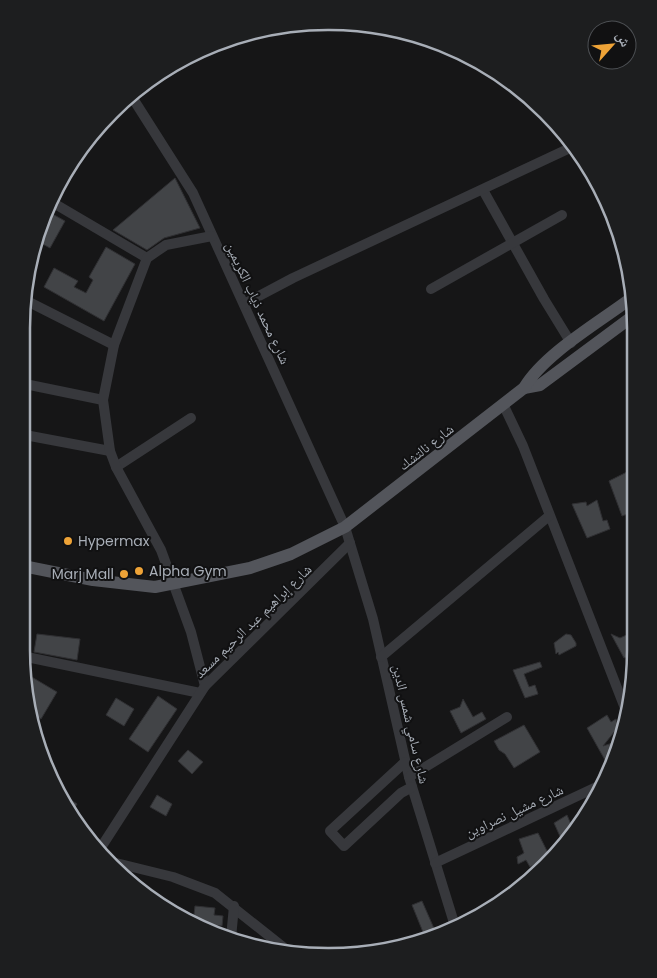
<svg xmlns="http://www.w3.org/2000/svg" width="657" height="978" font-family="Poppins,'Noto Naskh Arabic',sans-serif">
	<rect width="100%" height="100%" fill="#161617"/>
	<g fill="#424447" stroke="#303033">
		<polygon points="175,178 200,228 164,238 147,250 113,230"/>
		<polygon points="47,211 65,221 50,248 37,241"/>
		<polygon points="106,247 135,264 104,321 44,287 54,268 78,281 74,287 86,293 93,280 89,277"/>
		<polygon points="629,471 634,472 633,512 622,516 609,481"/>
		<polygon points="597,500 603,521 607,520 610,529 587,538 572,504 586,502 587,506"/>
		<polygon points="631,633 631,655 624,658 611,634 620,638"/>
		<polygon points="37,634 80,639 77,660 34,652"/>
		<polygon points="566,634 571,635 576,643 576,646 559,655 558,652 556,654 554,643"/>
		<polygon points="540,662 542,667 524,674 529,687 535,685 538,694 525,698 513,670"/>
		<polygon points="25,673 57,692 41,719 32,714"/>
		<polygon points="158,696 177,709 148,752 129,739"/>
		<polygon points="116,698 134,709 124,726 106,715"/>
		<polygon points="463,699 473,717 482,712 486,719 461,733 450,711 460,707"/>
		<polygon points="607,715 611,722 616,719 618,727 603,746 619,741 610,769 587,728"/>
		<polygon points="524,725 540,752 514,768 505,754 499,750 494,741"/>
		<polygon points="188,750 203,762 192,774 178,761"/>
		<polygon points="59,792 77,804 70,815"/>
		<polygon points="157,795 172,804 166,816 150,807"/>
		<polygon points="567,815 573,829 563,843 554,823"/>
		<polygon points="538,833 549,855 530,867 526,860 518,864 517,857 524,853 519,839"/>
		<polygon points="422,901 436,933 425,937 412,905"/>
		<polygon points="195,906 215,908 214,915 223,916 222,926 193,923"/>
		<polygon points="395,941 398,947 389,951 371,952"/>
	</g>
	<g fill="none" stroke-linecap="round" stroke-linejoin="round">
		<g stroke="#37383c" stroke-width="10">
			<polyline points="132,97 193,193 345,527 373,619 409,777 455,926"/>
			<polyline points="483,190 544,299 571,343"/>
			<polyline points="50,201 147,258"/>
			<polyline points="431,289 562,215"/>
			<polyline points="27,301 114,345"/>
			<polyline points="244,304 293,278 570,148"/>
			<polyline points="25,384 103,400"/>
			<polyline points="503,404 523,446 628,716"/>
			<polyline points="25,435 110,451"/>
			<polyline points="24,449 27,435"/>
			<polyline points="116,467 191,418"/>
			<polyline points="22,656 200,693"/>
			<polyline points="381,657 549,516"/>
			<polyline points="205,686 191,632 161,550 116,467 110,451 103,400 114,345 147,258 166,245 212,236"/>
			<polyline points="405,762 330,831 344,846 401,793 412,787"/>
			<polyline points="409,777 507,717"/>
			<polyline points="100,849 205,686 350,543"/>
			<polyline points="112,862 173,877 215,893 288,951"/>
			<polyline points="435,863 605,783"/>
			<polyline points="231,938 234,906"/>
		</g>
		<g stroke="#53555b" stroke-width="12">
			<polyline points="524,388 540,385 633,316"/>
			<path d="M23 566 93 580 155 587 250 568 291 554 345 527 524 388C544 354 598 323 630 299"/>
		</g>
	</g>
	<g fill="#eea337" stroke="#111112" stroke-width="2">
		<circle cx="68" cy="541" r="5"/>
		<circle cx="139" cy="571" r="5"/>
		<circle cx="124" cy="574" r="5"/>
	</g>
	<g text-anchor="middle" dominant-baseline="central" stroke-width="4" stroke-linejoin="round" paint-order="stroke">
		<g font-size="14" fill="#a8aeb7" stroke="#111112">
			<text transform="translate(258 303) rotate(65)">شارع محمد ذياب الكريمين</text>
			<text transform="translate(426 447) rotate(-38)">شارع نالتشك</text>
			<text transform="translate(253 621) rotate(-44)">شارع إبراهيم عبد الرحيم مسعد</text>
			<text transform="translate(411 724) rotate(77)">شارع سامي شمس الدين</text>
			<text transform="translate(514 811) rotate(-25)">شارع مشيل نصراوين</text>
		</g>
		<g font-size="14" fill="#a8aeb7" stroke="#111112" text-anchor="start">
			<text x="78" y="541">Hypermax</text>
			<text x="149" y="571">Alpha Gym</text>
			<text x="114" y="574" text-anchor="end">Marj Mall</text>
		</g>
	</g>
	<path d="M0 0H657V978H0ZM328 30H329A298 298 0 0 1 627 328V650A298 298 0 0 1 329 948H328A298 298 0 0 1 30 650V328A298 298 0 0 1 328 30Z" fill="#1d1e1f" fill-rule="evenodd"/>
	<path fill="none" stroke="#a8aeb7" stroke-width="2.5" d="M328 30H329A298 298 0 0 1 627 328V650A298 298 0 0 1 329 948H328A298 298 0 0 1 30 650V328A298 298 0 0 1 328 30Z"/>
	<g transform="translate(612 45) rotate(63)"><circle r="24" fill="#111112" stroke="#4d5054"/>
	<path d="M0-4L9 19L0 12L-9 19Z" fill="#eea337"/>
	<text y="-8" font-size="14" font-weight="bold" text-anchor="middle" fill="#a8aeb7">ش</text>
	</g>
</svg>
